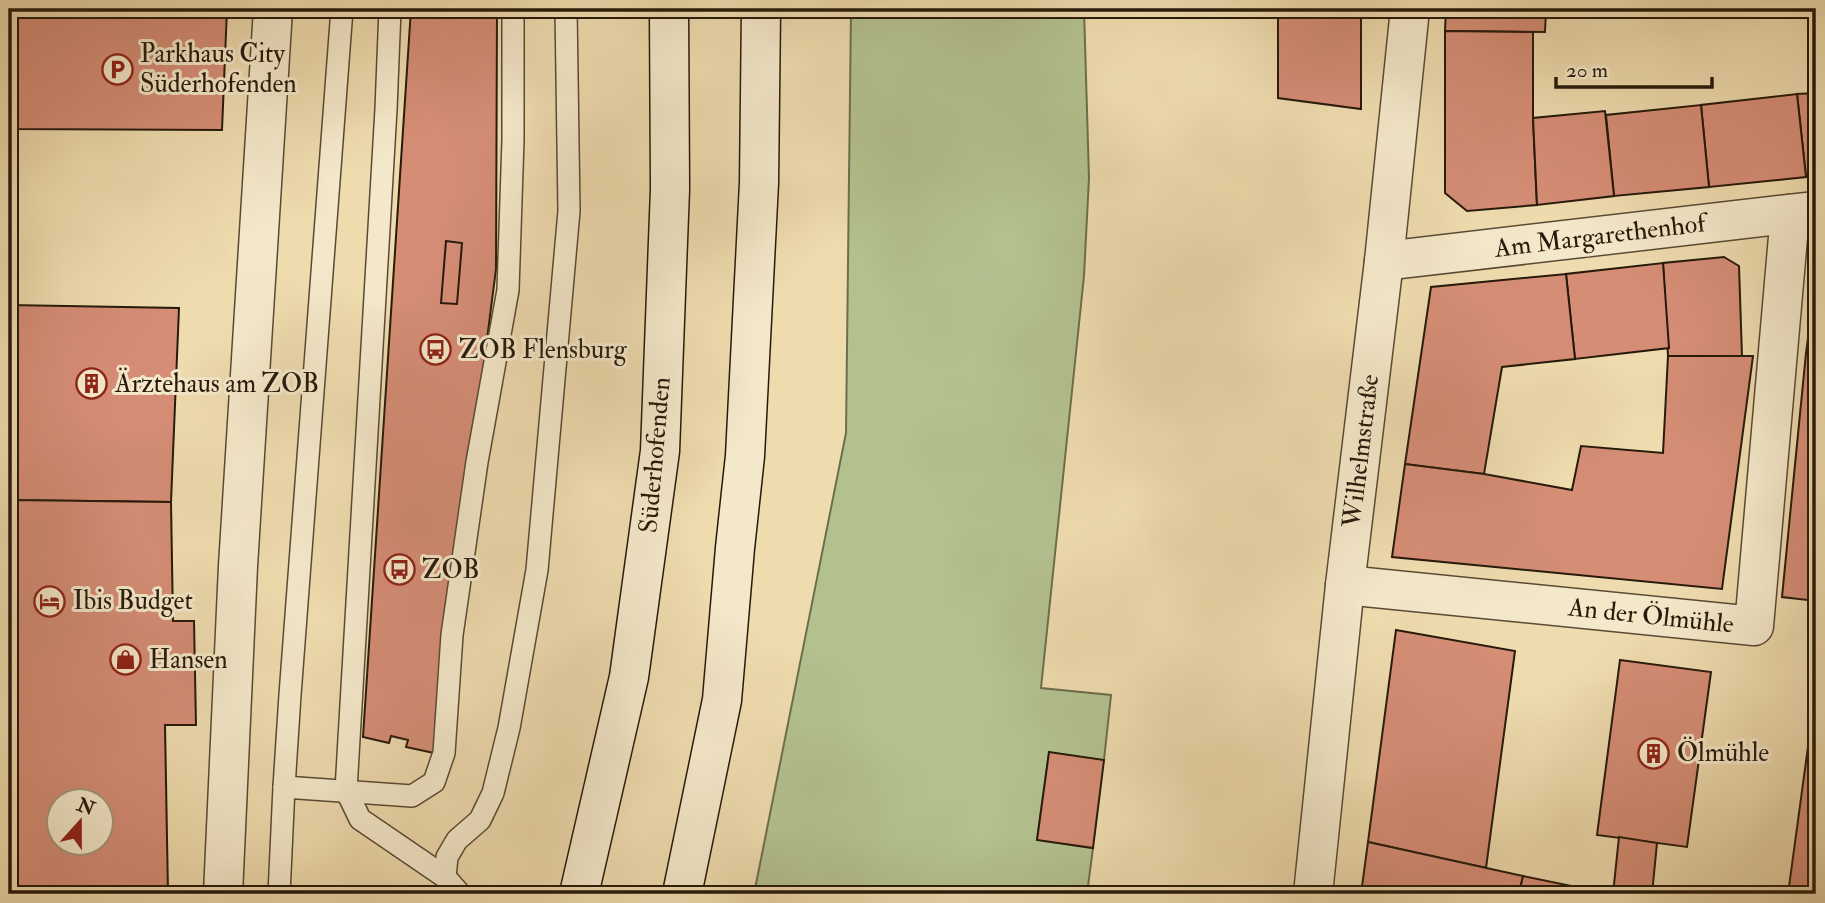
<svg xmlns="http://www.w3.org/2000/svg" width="1825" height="903" font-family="'IM FELL Double Pica',serif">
	<rect width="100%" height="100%" fill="#eedbae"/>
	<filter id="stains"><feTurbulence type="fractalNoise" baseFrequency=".00286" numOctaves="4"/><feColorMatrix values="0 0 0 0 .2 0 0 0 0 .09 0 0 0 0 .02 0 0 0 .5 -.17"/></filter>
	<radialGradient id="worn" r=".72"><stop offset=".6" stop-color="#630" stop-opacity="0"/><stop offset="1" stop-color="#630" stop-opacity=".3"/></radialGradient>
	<polygon fill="#b3c18f" stroke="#6d6e4d" stroke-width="2" points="851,9 1084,9 1089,178 1084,276 1041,688 1111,695 1104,760 1049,753 1037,840 1093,848 1087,894 754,894 846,433"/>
	<g fill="#d58d76" stroke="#271a0b" stroke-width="2" fill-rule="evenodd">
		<polygon points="9,9 227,9 222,130 9,129"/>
		<polygon points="411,9 497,9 496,269 434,753 406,747 408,740 391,736 389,743 363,737"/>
		<polygon points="1278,9 1361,9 1361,109 1278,98"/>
		<polygon points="1446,9 1546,9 1545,32 1445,31"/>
		<polygon points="1445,31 1533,32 1533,118 1537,205 1467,211 1445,193"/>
		<polygon points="1816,93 1816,176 1806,177 1797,94"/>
		<polygon points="1797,94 1806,177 1709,187 1701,105"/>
		<polygon points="1701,105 1709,187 1614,196 1606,115"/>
		<polygon points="1605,111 1614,196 1537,205 1533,118"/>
		<polygon points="446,241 462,243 457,304 441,303"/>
		<polygon points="1724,257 1739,266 1742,356 1668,356 1663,263"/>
		<polygon points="1663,263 1669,348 1575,359 1566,274"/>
		<polygon points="1566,274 1575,359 1502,367 1484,474 1405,464 1431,287"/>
		<polygon points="1816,278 1816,354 1806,353"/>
		<polygon points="9,305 179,308 171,502 9,500"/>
		<polygon points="1806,353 1816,354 1816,601 1782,597"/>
		<polygon points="1668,356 1753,356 1722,589 1392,557 1405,464 1484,474 1572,490 1581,446 1663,453"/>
		<path d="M9 500 171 502 173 621H194L196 725H165L168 894H9ZM60 802H102V844H60Z"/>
		<polygon points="1396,630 1515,651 1486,868 1368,842"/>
		<polygon points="1620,660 1711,672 1687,847 1597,835"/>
		<polygon points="1816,688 1816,894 1788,894"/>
		<polygon points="1049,752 1104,760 1093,848 1037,840"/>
		<polygon points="1619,837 1657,843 1652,894 1613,894"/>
		<polygon points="1368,842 1523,876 1519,894 1361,894"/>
		<polygon points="1523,876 1610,894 1519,894"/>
	</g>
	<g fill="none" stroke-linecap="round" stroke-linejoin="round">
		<defs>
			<g id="service">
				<polyline points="390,9 386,109 346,790 360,819 445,877 460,894"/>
				<polyline points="284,787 412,796 434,782 444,753 452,635 477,462 508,290 513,140 513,9"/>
				<polyline points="445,877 447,857 457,840 480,820 493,793 509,728 537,570 569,211 566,9"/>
				<polyline points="279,894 284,787 290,695 342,9"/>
			</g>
			<g id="minor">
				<polyline points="1384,261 1814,211"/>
				<polyline points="1345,585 1754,626 1790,214"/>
				<polyline points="223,894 238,566 273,9"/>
				<polyline points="1313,894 1345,585 1384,261 1410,9"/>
			</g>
			<g id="secondary">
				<polyline points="579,894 629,677 660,451 670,189 669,9"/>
				<polyline points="682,894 722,700 735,548 745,456 759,183 761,9"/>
			</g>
		</defs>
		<use href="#service" stroke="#594a34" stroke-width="24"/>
		<use href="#minor" stroke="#594a34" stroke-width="41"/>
		<use href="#secondary" stroke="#271a0b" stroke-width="41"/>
		<use href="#service" stroke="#f4e8ca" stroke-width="21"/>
		<use href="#minor" stroke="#f4e8ca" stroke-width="38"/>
		<use href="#secondary" stroke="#f4e8ca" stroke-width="38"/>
	</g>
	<defs>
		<symbol id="parking-ring" viewBox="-11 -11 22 22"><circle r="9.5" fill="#f4e8ca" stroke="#8f2418" stroke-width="1.5"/><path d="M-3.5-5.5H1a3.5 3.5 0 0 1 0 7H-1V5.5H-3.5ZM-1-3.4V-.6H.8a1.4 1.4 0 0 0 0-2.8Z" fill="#8f2418"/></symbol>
		<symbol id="bus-ring" viewBox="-11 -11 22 22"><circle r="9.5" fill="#f4e8ca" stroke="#8f2418" stroke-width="1.5"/><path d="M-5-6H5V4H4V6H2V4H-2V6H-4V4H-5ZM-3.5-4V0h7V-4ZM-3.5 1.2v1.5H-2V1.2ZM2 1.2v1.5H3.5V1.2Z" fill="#8f2418"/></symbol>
		<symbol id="building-ring" viewBox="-11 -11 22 22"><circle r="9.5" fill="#f4e8ca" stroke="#8f2418" stroke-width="1.5"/><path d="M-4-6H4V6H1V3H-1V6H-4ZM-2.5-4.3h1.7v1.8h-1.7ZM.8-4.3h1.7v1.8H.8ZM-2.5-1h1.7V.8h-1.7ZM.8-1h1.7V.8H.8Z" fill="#8f2418"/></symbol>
		<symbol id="hotel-ring" viewBox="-11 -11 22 22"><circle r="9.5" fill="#f4e8ca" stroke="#8f2418" stroke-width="1.5"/><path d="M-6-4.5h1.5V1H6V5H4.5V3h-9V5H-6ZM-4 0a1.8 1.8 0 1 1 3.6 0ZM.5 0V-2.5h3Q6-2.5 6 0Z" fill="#8f2418"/></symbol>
		<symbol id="shop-ring" viewBox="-11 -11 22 22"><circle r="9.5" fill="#f4e8ca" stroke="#8f2418" stroke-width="1.5"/><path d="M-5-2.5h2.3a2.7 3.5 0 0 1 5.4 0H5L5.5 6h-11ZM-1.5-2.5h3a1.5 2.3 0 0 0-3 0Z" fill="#8f2418"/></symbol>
	</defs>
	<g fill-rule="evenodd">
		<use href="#parking-ring" x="100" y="52" width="35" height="35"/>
		<use href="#bus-ring" x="418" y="332" width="35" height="35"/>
		<use href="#building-ring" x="74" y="366" width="35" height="35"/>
		<use href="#bus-ring" x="382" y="552" width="35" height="35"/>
		<use href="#hotel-ring" x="32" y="584" width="35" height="35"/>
		<use href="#shop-ring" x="108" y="642" width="35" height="35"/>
		<use href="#building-ring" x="1636" y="736" width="35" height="35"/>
	</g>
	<g text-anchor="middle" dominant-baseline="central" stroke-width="6" stroke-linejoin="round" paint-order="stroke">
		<g font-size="26" fill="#271a0b" stroke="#f4e8ca" text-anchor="start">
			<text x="140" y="54">Parkhaus City<tspan x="140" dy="30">Süderhofenden</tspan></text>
			<text x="459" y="350">ZOB Flensburg</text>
			<text x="115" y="384">Ärztehaus am ZOB</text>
			<text x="422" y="570">ZOB</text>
			<text x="73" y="601">Ibis Budget</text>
			<text x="149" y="660">Hansen</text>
			<text x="1677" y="753">Ölmühle</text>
		</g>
		<g font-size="26" fill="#271a0b" stroke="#f4e8ca">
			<text transform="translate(1600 236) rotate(-7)">Am Margarethenhof</text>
			<text transform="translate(1361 451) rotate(-83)">Wilhelmstraße</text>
			<text transform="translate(655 455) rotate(-85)">Süderhofenden</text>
			<text transform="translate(1651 616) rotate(6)">An der Ölmühle</text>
		</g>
	</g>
	<rect width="1825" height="903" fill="none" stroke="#eedbae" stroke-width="35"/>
	<rect x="10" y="10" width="1804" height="882" fill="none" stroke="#271a0b" stroke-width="3.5"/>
	<rect x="18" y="18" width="1790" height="868" fill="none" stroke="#271a0b" stroke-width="2"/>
	<g transform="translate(80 822) rotate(21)"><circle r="33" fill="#f4e8ca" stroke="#a2967e" stroke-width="2"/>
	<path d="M0-5L12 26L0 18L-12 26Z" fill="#8f2418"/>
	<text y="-10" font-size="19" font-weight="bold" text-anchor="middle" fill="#271a0b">N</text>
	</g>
	<path d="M1556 77v10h156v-10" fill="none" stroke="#271a0b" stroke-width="3.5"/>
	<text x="1566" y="77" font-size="21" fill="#271a0b" stroke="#f4e8ca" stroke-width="5" paint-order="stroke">20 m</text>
	<rect width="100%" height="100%" filter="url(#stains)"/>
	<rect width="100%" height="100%" fill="url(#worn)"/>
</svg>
